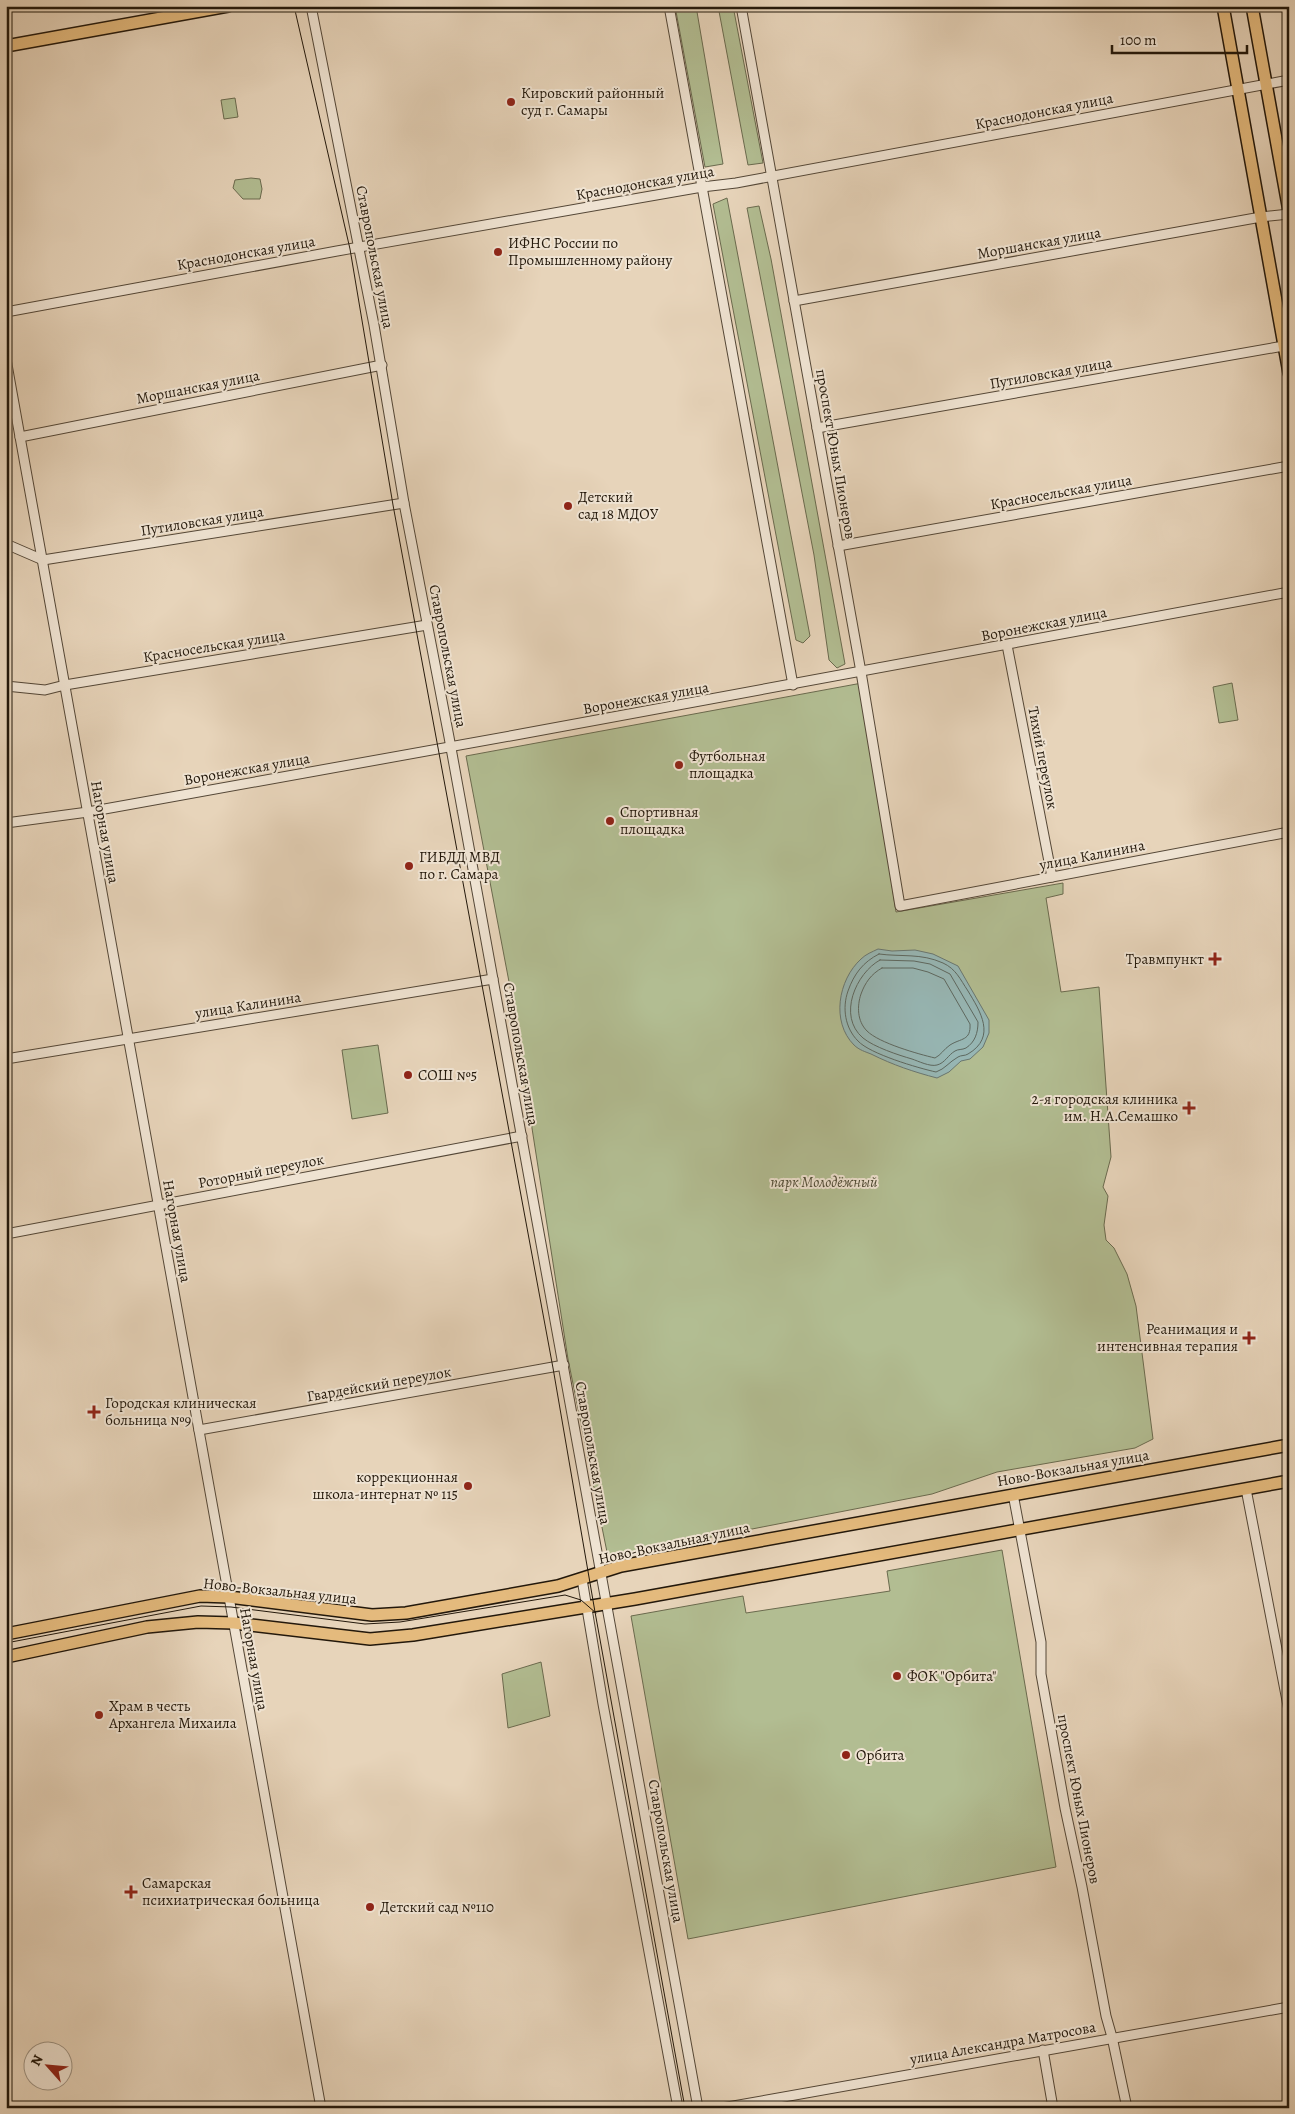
<svg xmlns="http://www.w3.org/2000/svg" width="1295" height="2114" font-family="Alegreya,serif">
	<rect width="100%" height="100%" fill="#e7d4ba"/>
	<filter id="stains"><feTurbulence type="fractalNoise" baseFrequency=".004" numOctaves="4"/><feColorMatrix values="0 0 0 0 .2 0 0 0 0 .09 0 0 0 0 .02 0 0 0 .5 -.17"/></filter>
	<radialGradient id="worn" r=".72"><stop offset=".6" stop-color="#630" stop-opacity="0"/><stop offset="1" stop-color="#630" stop-opacity=".3"/></radialGradient>
	<g fill="#b2bd92" stroke="#6a6a4e">
		<polygon points="675,6 696,6 723,164 705,167"/>
		<polygon points="718,6 733,6 763,163 748,165"/>
		<polygon points="235,98 238,117 224,119 221,100"/>
		<polygon points="251,178 260,179 262,189 260,199 243,199 233,188 235,180"/>
		<polygon points="727,198 810,636 803,643 796,640 713,204"/>
		<polygon points="759,206 771,259 845,664 837,668 829,660 814,555 747,208"/>
		<polygon points="862,683 896,912 1063,883 1063,894 1046,898 1061,992 1099,987 1111,1157 1103,1187 1108,1196 1104,1225 1106,1240 1114,1248 1127,1274 1136,1306 1153,1439 1135,1448 997,1472 932,1494 608,1557 568,1359 510,987 466,756"/>
		<polygon points="1232,683 1238,720 1219,723 1213,687"/>
		<polygon points="378,1045 388,1113 352,1119 342,1050"/>
		<polygon points="1002,1550 1056,1867 688,1939 631,1616 743,1596 746,1613 890,1591 887,1571"/>
		<polygon points="541,1662 550,1716 508,1728 502,1674"/>
	</g>
	<path fill="#97b7b5" stroke="#697771" d="M878 949 892 951 915 950 933 954 958 966 989 1020V1033L983 1047 970 1059 961 1061 949 1072 937 1078C914 1072 893 1065 871 1054 866 1052 859 1050 854 1045 831 1022 838 980 861 959 866 954 872 952 878 949Z"/>
	<g fill="none" stroke-linecap="round" stroke-linejoin="round">
		<g stroke="#5d6860" stroke-width="1">
			<path d="M879 954C901 957 921 953 943 963 956 969 960 979 968 991 980 1011 997 1037 968 1054 965 1056 961 1055 958 1057 949 1062 945 1069 936 1072 918 1068 870 1054 858 1041 845 1028 842 1008 848 991 854 974 863 962 879 954Z"/>
			<path d="M880 960 914 961 930 964 950 974 978 1022C978 1033 975 1042 966 1048 962 1050 958 1049 955 1051 948 1055 945 1063 937 1065 930 1067 918 1061 912 1059 898 1055 874 1047 863 1038 837 1016 856 973 880 960Z"/>
			<path d="M882 968H913L928 972 944 979 970 1024C971 1041 961 1038 950 1045 944 1049 941 1055 935 1058 918 1054 879 1043 867 1031 857 1021 857 1006 861 994 865 983 871 974 882 968Z"/>
		</g>
		<defs>
			<g id="minor">
				<polyline points="311,6 374,325 404,503 449,737 698,2108"/>
				<polyline points="669,6 793,685"/>
				<polyline points="741,6 861,672 900,906 1289,832"/>
				<polyline points="794,301 1261,217 1289,214"/>
				<polyline points="6,312 337,251 702,187 736,183 1289,80"/>
				<polyline points="6,359 321,2108"/>
				<polyline points="817,428 1289,345"/>
				<polyline points="20,437 382,365"/>
				<polyline points="6,544 43,560 404,503"/>
				<polyline points="838,546 1289,466"/>
				<polyline points="1007,645 1052,877"/>
				<polyline points="6,686 45,690 65,685 427,625"/>
				<polyline points="6,823 88,812 521,734 1289,592"/>
				<polyline points="6,1059 493,979"/>
				<polyline points="6,1234 522,1136"/>
				<polyline points="199,1430 564,1365"/>
				<polyline points="1246,1489 1289,1711"/>
				<polyline points="1013,1494 1041,1642 1041,1674 1065,1808 1082,1887 1106,2016 1112,2037 1127,2108"/>
				<polyline points="582,1579 603,1704 678,2108"/>
				<polyline points="1043,2050 1053,2108"/>
				<polyline points="722,2108 1289,2007"/>
			</g>
			<g id="major">
				<polyline points="1223,6 1289,373"/>
				<polyline points="1252,6 1289,211"/>
				<polyline points="6,46 228,6"/>
				<polyline points="6,1634 200,1596 229,1597 372,1615 406,1613 558,1586 621,1566 1289,1445"/>
				<polyline points="6,1657 147,1627 198,1622 234,1623 370,1639 413,1635 635,1599 1289,1481"/>
			</g>
		</defs>
		<use href="#minor" stroke="#544737" stroke-width="11"/>
		<use href="#major" stroke="#23180b" stroke-width="14"/>
		<use href="#minor" stroke="#efe3d2" stroke-width="9"/>
		<use href="#major" stroke="#e4ba7d" stroke-width="11"/>
		<g stroke="#23180b" stroke-width="1">
			<polyline points="294,6 350,249 393,505 553,1368 595,1612 685,2108"/>
			<polyline points="6,1643 201,1606 231,1607 365,1624 400,1622 565,1595 581,1600 596,1613"/>
		</g>
	</g>
	<g fill="#8f2418" stroke="#efe3d2" stroke-width="2">
		<circle cx="511" cy="102" r="5"/>
		<circle cx="498" cy="252" r="5"/>
		<circle cx="568" cy="506" r="5"/>
		<circle cx="679" cy="765" r="5"/>
		<circle cx="610" cy="821" r="5"/>
		<circle cx="409" cy="866" r="5"/>
		<path d="M1212.5 951.5h5v5h5v5h-5v5h-5v-5h-5v-5h5z"/>
		<circle cx="408" cy="1075" r="5"/>
		<path d="M1186.5 1100.5h5v5h5v5h-5v5h-5v-5h-5v-5h5z"/>
		<path d="M1246.5 1330.5h5v5h5v5h-5v5h-5v-5h-5v-5h5z"/>
		<path d="M91.5 1404.5h5v5h5v5h-5v5h-5v-5h-5v-5h5z"/>
		<circle cx="468" cy="1486" r="5"/>
		<circle cx="897" cy="1676" r="5"/>
		<circle cx="99" cy="1715" r="5"/>
		<circle cx="846" cy="1755" r="5"/>
		<path d="M128.5 1884.5h5v5h5v5h-5v5h-5v-5h-5v-5h5z"/>
		<circle cx="370" cy="1907" r="5"/>
	</g>
	<g text-anchor="middle" dominant-baseline="central" stroke-width="4" stroke-linejoin="round" paint-order="stroke">
		<g font-size="15" fill="#23180b" stroke="#efe3d2" text-anchor="start">
			<text x="521" y="93">Кировский районный<tspan x="521" dy="17">суд г. Самары</tspan></text>
			<text x="508" y="243">ИФНС России по<tspan x="508" dy="17">Промышленному району</tspan></text>
			<text x="578" y="497">Детский<tspan x="578" dy="17">сад 18 МДОУ</tspan></text>
			<text x="689" y="756">Футбольная<tspan x="689" dy="17">площадка</tspan></text>
			<text x="620" y="812">Спортивная<tspan x="620" dy="17">площадка</tspan></text>
			<text x="419" y="857">ГИБДД МВД<tspan x="419" dy="17">по г. Самара</tspan></text>
			<text x="1204" y="959" text-anchor="end">Травмпункт</text>
			<text x="418" y="1075">СОШ №5</text>
			<text x="1178" y="1099" text-anchor="end">2-я городская клиника<tspan x="1178" dy="17">им. Н.А.Семашко</tspan></text>
			<text x="1238" y="1329" text-anchor="end">Реанимация и<tspan x="1238" dy="17">интенсивная терапия</tspan></text>
			<text x="105" y="1403">Городская клиническая<tspan x="105" dy="17">больница №9</tspan></text>
			<text x="458" y="1477" text-anchor="end">коррекционная<tspan x="458" dy="17">школа-интернат № 115</tspan></text>
			<text x="907" y="1676">ФОК "Орбита"</text>
			<text x="109" y="1706">Храм в честь<tspan x="109" dy="17">Архангела Михаила</tspan></text>
			<text x="856" y="1755">Орбита</text>
			<text x="142" y="1883">Самарская<tspan x="142" dy="17">психиатрическая больница</tspan></text>
			<text x="380" y="1907">Детский сад №110</text>
		</g>
		<g font-size="15" fill="#23180b" stroke="#efe3d2">
			<text transform="translate(1044 111) rotate(-11)">Краснодонская улица</text>
			<text transform="translate(645 183) rotate(-10)">Краснодонская улица</text>
			<text transform="translate(1039 243) rotate(-10)">Моршанская улица</text>
			<text transform="translate(246 253) rotate(-10)">Краснодонская улица</text>
			<text transform="translate(375 257) rotate(79)">Ставропольская улица</text>
			<text transform="translate(1051 373) rotate(-10)">Путиловская улица</text>
			<text transform="translate(198 387) rotate(-11)">Моршанская улица</text>
			<text transform="translate(836 454) rotate(80)">проспект Юных Пионеров</text>
			<text transform="translate(1061 492) rotate(-10)">Красносельская улица</text>
			<text transform="translate(202 521) rotate(-9)">Путиловская улица</text>
			<text transform="translate(1044 624) rotate(-11)">Воронежская улица</text>
			<text transform="translate(214 646) rotate(-9)">Красносельская улица</text>
			<text transform="translate(448 656) rotate(79)">Ставропольская улица</text>
			<text transform="translate(646 698) rotate(-10)">Воронежская улица</text>
			<text transform="translate(1043 758) rotate(79)">Тихий переулок</text>
			<text transform="translate(247 769) rotate(-10)">Воронежская улица</text>
			<text transform="translate(105 832) rotate(80)">Нагорная улица</text>
			<text transform="translate(1092 855) rotate(-11)">улица Калинина</text>
			<text transform="translate(248 1005) rotate(-9)">улица Калинина</text>
			<text transform="translate(521 1054) rotate(80)">Ставропольская улица</text>
			<text transform="translate(261 1171) rotate(-11)">Роторный переулок</text>
			<text transform="translate(177 1231) rotate(80)">Нагорная улица</text>
			<text transform="translate(379 1384) rotate(-10)">Гвардейский переулок</text>
			<text transform="translate(593 1453) rotate(80)">Ставропольская улица</text>
			<text transform="translate(1073 1468) rotate(-10)">Ново-Вокзальная улица</text>
			<text transform="translate(674 1543) rotate(-12)">Ново-Вокзальная улица</text>
			<text transform="translate(280 1591) rotate(6)">Ново-Вокзальная улица</text>
			<text transform="translate(254 1659) rotate(80)">Нагорная улица</text>
			<text transform="translate(1079 1799) rotate(79)">проспект Юных Пионеров</text>
			<text transform="translate(666 1851) rotate(80)">Ставропольская улица</text>
			<text transform="translate(1003 2043) rotate(-10)">улица Александра Матросова</text>
		</g>
		<g font-size="15" font-style="italic" fill="#4e4a34" stroke="#efe3d2">
			<text x="824" y="1182">парк Молодёжный</text>
		</g>
	</g>
	<rect width="1295" height="2114" fill="none" stroke="#e7d4ba" stroke-width="25"/>
	<rect x="8" y="8" width="1280" height="2099" fill="none" stroke="#23180b" stroke-width="2.5"/>
	<rect x="12" y="12" width="1270" height="2089" fill="none" stroke="#23180b"/>
	<g transform="translate(48 2066) rotate(297)"><circle r="24" fill="#efe3d2" stroke="#9d9282"/>
	<path d="M0-4L9 19L0 12L-9 19Z" fill="#8f2418"/>
	<text y="-8" font-size="14" font-weight="bold" text-anchor="middle" fill="#23180b">N</text>
	</g>
	<path d="M1112 45v8h135v-8" fill="none" stroke="#23180b" stroke-width="2.5"/>
	<text x="1120" y="45" font-size="15" fill="#23180b" stroke="#efe3d2" stroke-width="4" paint-order="stroke">100 m</text>
	<rect width="100%" height="100%" filter="url(#stains)"/>
	<rect width="100%" height="100%" fill="url(#worn)"/>
</svg>
